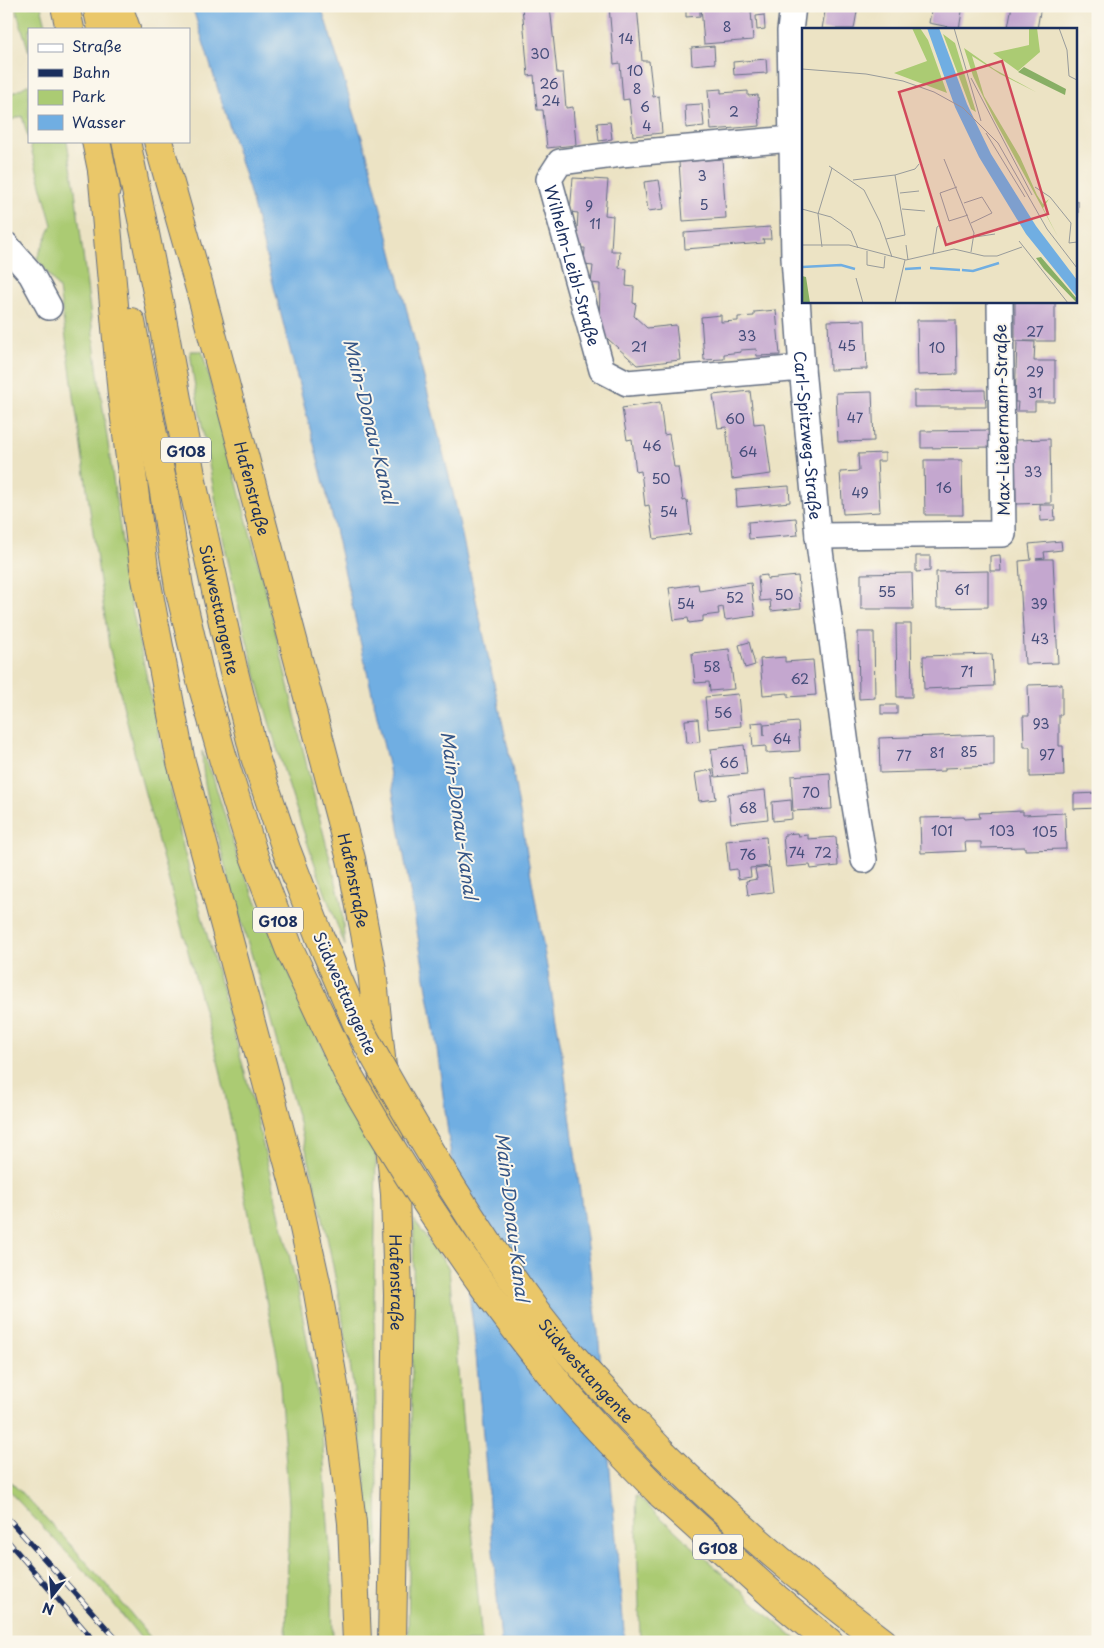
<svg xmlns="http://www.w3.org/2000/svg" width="1104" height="1648" font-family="'Playpen Sans',sans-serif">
	<rect width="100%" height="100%" fill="#fbf7ec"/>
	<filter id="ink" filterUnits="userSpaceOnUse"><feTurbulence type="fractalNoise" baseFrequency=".02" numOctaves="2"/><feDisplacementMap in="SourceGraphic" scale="10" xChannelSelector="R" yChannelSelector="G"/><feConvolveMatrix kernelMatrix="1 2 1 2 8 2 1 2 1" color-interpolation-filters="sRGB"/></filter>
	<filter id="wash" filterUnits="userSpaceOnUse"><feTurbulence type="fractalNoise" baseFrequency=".0096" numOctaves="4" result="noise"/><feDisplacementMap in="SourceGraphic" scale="20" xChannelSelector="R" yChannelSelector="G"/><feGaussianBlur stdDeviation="1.12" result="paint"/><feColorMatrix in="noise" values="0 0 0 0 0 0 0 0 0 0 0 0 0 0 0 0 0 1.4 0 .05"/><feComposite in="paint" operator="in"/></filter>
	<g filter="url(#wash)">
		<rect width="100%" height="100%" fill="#ece3c4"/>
		<g fill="#abcb73" stroke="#637d68">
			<polygon points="15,6 41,6 47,29 29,29 29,52"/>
			<polygon points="29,84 29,141 22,116 6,122 6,97"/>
			<polygon points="29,141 67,141 75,190 98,374 131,604 184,851 251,1095 299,1296 321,1417 332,1584 333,1642 286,1642 289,1504 278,1360 220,1069 137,764 109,646 59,289 37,258 52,225"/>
			<path d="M190 351H202L271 612 311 784 341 902 345 946C293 811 250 670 221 528 211 477 202 426 193 375Z"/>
			<path d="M202 751 213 777 239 863 324 1049 359 1125 376 1154 374 1302 378 1545 375 1549 372 1545C363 1452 351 1359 333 1266 318 1187 295 1109 274 1032 257 967 234 904 218 839 211 811 202 781 202 751Z"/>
			<polygon points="414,1220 449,1269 482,1642 408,1642"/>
			<path d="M6 1477C58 1530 108 1584 154 1642H144L104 1592 6 1488Z"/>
			<polygon points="636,1495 773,1620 800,1642 640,1642"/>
		</g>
		<polygon fill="#70aee2" stroke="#466ea0" points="192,6 321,6 367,154 451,484 512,767 562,1053 598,1332 625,1642 501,1642 474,1332 436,1041 389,769 330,507 249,189"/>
		<g id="blocks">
			<g fill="#c4a7cf">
				<polygon points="522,6 550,6 557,73 563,73 566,108 573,107 576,145 547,148 543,110 537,110 534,75 528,76"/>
				<polygon points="609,6 637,6 642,61 649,61 653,97 659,96 662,133 633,136 629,99 623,100 620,63 614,64"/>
				<polygon points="686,6 700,6 700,16 686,17"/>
				<polygon points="701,6 714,6 714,8 741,6 741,11 751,10 753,40 704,44"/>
				<polygon points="826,6 858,6 854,29 822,29"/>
				<polygon points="932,6 963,6 959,29 929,23"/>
				<polygon points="1012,6 1041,6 1037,29 1008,27"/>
				<polygon points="764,15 765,29 757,30 756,16"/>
				<polygon points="714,46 715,63 692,65 691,48"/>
				<polygon points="766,59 767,73 734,75 733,62"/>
				<polygon points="721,89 721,93 748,91 748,96 758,95 760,126 711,130 708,90"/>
				<polygon points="702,104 704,126 686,128 685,105"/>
				<polygon points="610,122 612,139 599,141 597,123"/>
				<polygon points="722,159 726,218 683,221 679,162"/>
				<polygon points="573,178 608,180 605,215 613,216 611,251 620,251 619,268 627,269 626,286 634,287 633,303 636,304 634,316 647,328 676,325 680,360 637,365 599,331 600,284 591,283 593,266 584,265 585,248 576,248 578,213 570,212"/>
				<polygon points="659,180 664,209 648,211 644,182"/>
				<rect x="1075" y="201" width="3" height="16"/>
				<polygon points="770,227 771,239 763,239 764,243 685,249 684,233"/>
				<rect x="1015" y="301" width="40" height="40"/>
				<polygon points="776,310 780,355 757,356 756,349 741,350 741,352 724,354 724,359 704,360 701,317 721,315 721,322 738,321 738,317 754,316 754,312"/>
				<polygon points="865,320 867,369 830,370 828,321"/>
				<polygon points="917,320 956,320 957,374 918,375"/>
				<polygon points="1017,341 1035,342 1034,361 1055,361 1055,402 1035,402 1035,411 1017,411 1018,402 1015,402"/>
				<polygon points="985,390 986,407 914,407 914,391"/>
				<polygon points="750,391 754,424 764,423 771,474 732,479 726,427 718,428 713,395"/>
				<polygon points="872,392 874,441 838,442 836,393"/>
				<polygon points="660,402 664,435 669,434 674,467 678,467 683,501 687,500 691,534 654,539 649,505 645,506 641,471 636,472 632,439 627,440 622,408"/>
				<polygon points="992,430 992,447 921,448 921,431"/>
				<polygon points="1050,439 1051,503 1016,504 1015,440"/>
				<polygon points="885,453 885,461 877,461 880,512 843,514 840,472 859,471 858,454"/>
				<polygon points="924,460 962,460 963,515 925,515"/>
				<polygon points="789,486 790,502 737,507 736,490"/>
				<polygon points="1040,505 1054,505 1055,520 1041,521"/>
				<polygon points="796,518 798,535 749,539 748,522"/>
				<polygon points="1061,541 1062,550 1044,552 1045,558 1036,559 1053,559 1058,663 1025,664 1019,561 1031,560 1029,544"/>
				<polygon points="1000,555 1001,571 990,571 990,556"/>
				<polygon points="916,556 930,556 930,571 916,572"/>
				<polygon points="988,571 988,607 937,608 936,572"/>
				<polygon points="912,573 913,609 861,609 861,574"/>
				<polygon points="767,575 767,579 798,576 801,608 771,611 770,600 760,601 758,576"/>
				<polygon points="751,583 755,616 725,620 723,607 718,608 719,614 703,616 703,621 689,623 688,618 674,620 669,588 698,584 699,591"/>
				<polygon points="896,624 911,624 912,697 897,697"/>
				<polygon points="858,632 874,632 875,698 859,699"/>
				<polygon points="749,642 755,665 745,668 739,645"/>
				<polygon points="729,649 734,689 710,691 709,682 695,683 692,653"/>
				<polygon points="992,654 994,686 924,689 923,656"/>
				<polygon points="785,657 785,662 813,660 816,695 788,697 788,693 763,695 760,659"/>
				<polygon points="1062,684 1062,715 1059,715 1059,746 1063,746 1064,776 1030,777 1030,747 1024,747 1023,716 1029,716 1028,685"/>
				<polygon points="738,694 741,726 708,729 705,697"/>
				<rect x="881" y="705" width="16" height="9"/>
				<polygon points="698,719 700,742 687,743 685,720"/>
				<polygon points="763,722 764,736 764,725 798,722 800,751 766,753 766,746 753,747 751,723"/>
				<polygon points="994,734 994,766 945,768 945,771 880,773 879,738"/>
				<polygon points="744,745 747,774 715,777 711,749"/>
				<polygon points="712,770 716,799 699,801 695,773"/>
				<polygon points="830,773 832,809 793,811 791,776"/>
				<polygon points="765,790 768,819 731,823 728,794"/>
				<polygon points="1098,793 1098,808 1074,809 1074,794"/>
				<polygon points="791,800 792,819 773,821 772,802"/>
				<polygon points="1023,811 1023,815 1065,813 1066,849 1025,850 1025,847 981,848 981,842 965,842 966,851 921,853 920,818 964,817 965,819 980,818 979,813"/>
				<polygon points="797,833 798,836 808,835 808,839 836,837 838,866 811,869 810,865 786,867 783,836 785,836 785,834"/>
				<polygon points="766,837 769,866 750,868 751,877 738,879 737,869 729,870 726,841"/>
				<polygon points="770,867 773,892 748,895 746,881 757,879 755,869"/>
			</g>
		</g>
	</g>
	<g filter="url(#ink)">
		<use href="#blocks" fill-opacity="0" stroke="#646e82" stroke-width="1"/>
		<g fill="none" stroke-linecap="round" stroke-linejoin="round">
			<defs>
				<g id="minor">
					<path id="s1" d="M793 6 790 31 794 258 802 368 818 536 851 782 864 860"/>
					<path id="s2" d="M791 139 621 154 560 162 549 179 602 370 627 383 802 368"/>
					<polyline points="6,245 31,274 49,307"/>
					<polyline points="818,536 1003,534 1000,301"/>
				</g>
				<g id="highway">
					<polyline points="65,6 70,29"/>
					<polyline points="97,6 102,29"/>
					<polyline points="118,6 126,29"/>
					<polyline points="96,141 106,189"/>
					<path id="s3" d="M126 141 159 302 193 486 233 668 255 757 286 849 319 935 359 1028"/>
					<path id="s4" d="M158 141 200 289 351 859 372 970 395 1194 398 1295 392 1642"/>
					<polyline points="102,170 122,395 144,568 181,762 295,1187 317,1287 339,1414 352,1523 357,1642"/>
					<polyline points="131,322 163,486 179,587 201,681 223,758 254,856 289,948 349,1076"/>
					<path d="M664 1454C734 1523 804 1583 883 1642"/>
					<polyline points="661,1494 776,1598 829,1642"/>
				</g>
			</defs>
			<use href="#minor" stroke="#646e82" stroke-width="28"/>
			<use href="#highway" stroke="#646e82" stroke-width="30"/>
			<use href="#minor" stroke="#fff" stroke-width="25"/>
			<use href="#highway" stroke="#eac769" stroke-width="28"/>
			<defs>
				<g id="rail">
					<polyline points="6,1516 119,1642"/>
					<polyline points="6,1539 95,1642"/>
				</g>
			</defs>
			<use href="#rail" stroke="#1b2f5e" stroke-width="5.5"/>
			<use href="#rail" stroke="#fbf7ec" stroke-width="4" stroke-dasharray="11" stroke-linecap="butt"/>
			<defs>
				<g id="highway-bridge">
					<path id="s5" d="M359 1028C410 1121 464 1212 526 1298 567 1355 617 1404 664 1454"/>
					<path d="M349 1076C411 1186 483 1292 563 1389 593 1426 628 1459 661 1494"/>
				</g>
			</defs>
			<use href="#highway-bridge" stroke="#646e82" stroke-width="30" stroke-linecap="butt"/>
			<use href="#highway-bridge" stroke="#eac769" stroke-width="28"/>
		</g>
	</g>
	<g text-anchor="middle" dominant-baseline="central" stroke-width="4" stroke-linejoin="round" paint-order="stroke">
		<g font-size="14" fill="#454d7a">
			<text x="727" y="26">8</text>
			<text x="626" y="38">14</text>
			<text x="540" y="53">30</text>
			<text x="635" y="70">10</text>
			<text x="549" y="83">26</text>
			<text x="637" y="88">8</text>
			<text x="551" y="100">24</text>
			<text x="645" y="106">6</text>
			<text x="734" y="111">2</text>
			<text x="647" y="125">4</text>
			<text x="702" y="175">3</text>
			<text x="704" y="204">5</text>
			<text x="589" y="205">9</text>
			<text x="595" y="223">11</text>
			<text x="1035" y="331">27</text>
			<text x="747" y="335">33</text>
			<text x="847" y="345">45</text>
			<text x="639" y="346">21</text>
			<text x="937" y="347">10</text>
			<text x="1035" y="371">29</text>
			<text x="1035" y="392">31</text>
			<text x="855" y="417">47</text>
			<text x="735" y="418">60</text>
			<text x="652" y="445">46</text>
			<text x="748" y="451">64</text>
			<text x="1033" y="471">33</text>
			<text x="661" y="478">50</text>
			<text x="944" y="487">16</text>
			<text x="860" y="492">49</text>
			<text x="669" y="511">54</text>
			<text x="962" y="589">61</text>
			<text x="887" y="591">55</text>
			<text x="784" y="594">50</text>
			<text x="735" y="597">52</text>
			<text x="686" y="603">54</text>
			<text x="1039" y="603">39</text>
			<text x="1040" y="638">43</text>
			<text x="712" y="666">58</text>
			<text x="967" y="671">71</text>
			<text x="800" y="678">62</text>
			<text x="723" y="712">56</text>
			<text x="1041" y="723">93</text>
			<text x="782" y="738">64</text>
			<text x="969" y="751">85</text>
			<text x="937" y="752">81</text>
			<text x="1047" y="754">97</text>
			<text x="904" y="755">77</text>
			<text x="729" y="762">66</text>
			<text x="811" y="792">70</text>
			<text x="748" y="807">68</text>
			<text x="942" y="830">101</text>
			<text x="1002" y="830">103</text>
			<text x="1045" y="831">105</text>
			<text x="797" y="852">74</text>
			<text x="823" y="852">72</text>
			<text x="748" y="854">76</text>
		</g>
		<g fill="#fbf7ec" stroke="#5e6b89" stroke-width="1">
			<rect x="161" y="437.5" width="50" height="25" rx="4"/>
			<rect x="253" y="907.5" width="50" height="25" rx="4"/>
			<rect x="693" y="1534.5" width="50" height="25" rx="4"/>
		</g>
		<g font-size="15" font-weight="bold" fill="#1b2f5e">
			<text x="186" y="450">G108</text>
			<text x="278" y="920">G108</text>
			<text x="718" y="1547">G108</text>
		</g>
		<g font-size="16" fill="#1b2f5e" stroke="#fbf7ec">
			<text stroke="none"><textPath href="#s2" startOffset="342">Wilhelm-Leibl-Straße</textPath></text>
			<text transform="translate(1001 420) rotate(-91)">Max-Liebermann-Straße</text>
			<text stroke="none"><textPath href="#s1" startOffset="430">Carl-Spitzweg-Straße</textPath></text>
			<text stroke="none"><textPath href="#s4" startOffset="360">Hafenstraße</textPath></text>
			<text stroke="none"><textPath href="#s3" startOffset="478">Südwesttangente</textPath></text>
			<text stroke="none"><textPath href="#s4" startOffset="765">Hafenstraße</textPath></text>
			<text transform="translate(346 993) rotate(66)">Südwesttangente</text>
			<text stroke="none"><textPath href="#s4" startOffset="1170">Hafenstraße</textPath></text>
			<text stroke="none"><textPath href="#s5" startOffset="412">Südwesttangente</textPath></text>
		</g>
		<g font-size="18" font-style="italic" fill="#355586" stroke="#fbf7ec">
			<text transform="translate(371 421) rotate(76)">Main-Donau-Kanal</text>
			<text transform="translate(460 815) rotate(82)">Main-Donau-Kanal</text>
			<text transform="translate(513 1217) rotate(83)">Main-Donau-Kanal</text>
		</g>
	</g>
	<g transform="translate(802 28)">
		<rect width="275" height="275" fill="#ece3c4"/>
		<path d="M110 0H118L126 12 145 65 92 45 125 33ZM227 0H235L238 24 216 43 191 25 227 17ZM141 6 153 15 174 84 169 81ZM162 20 192 41 234 64 198 46 170 28 182 68 218 129 235 167 241 176 247 171 241 180 256 209 192 91 171 48Z" fill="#abcb73"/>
		<path d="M222 39 264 61 263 67 216 44ZM239 229 275 271V275L242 241 234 230ZM0 248 4 249 8 275H0Z" fill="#88af65"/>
		<path d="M125 0H137L165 76 189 126 234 198 275 252V269L224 206 177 129 153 79Z" fill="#70aee2"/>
		<path fill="none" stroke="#70aee2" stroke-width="2.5" d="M0 239 39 237 53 241M128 240 158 242M103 241 119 240M160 242 171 243 197 235"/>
		<path fill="none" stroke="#989b9b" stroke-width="1" d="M152 0 179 93M257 0 265 22 267 48 275 52M0 41 64 46 101 53 132 64 161 80 196 115 245 201 275 240M169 50 230 167M184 105 223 169M142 131 172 205 169 224M27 138 62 162 78 194 90 229M51 152 93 147 113 141 117 136M155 159 138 165 147 193 166 187M233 159 248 169 269 195 267 215 275 214M98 165 117 163M162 175 180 169 190 185 169 195M0 181 29 189 49 203 56 220M100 181 123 183M173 209 193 206M84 211 103 207 93 147M217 213 266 275M0 217H47L104 232 152 221 182 228H195L220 219M104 217 106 232M20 219 16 186 30 140M65 223V237L82 240 83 228M131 226 135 199 138 197M54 250 61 275M93 275 103 232"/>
		<path fill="#d1495b" fill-opacity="0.15" stroke="#d1495b" stroke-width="2.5" d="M200 33 246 186 144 217 97 64Z"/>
		<rect width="275" height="275" fill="none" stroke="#1b2f5e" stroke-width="2.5"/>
	</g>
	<rect width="1104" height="1648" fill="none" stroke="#fbf7ec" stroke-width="25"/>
	<rect x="28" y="28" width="162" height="115" fill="#fbf7ec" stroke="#a1a7b3"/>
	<rect x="38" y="44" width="25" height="8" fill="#ffffff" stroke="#a1a7b3"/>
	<text x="72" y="52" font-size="15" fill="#1b2f5e">Straße</text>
	<rect x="38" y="69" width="25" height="8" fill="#1b2f5e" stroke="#a1a7b3"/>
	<text x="72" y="78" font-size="15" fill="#1b2f5e">Bahn</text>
	<rect x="38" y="90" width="25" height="15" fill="#abcb73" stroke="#a1a7b3"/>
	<text x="72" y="102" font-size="15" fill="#1b2f5e">Park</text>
	<rect x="38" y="115" width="25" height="15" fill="#70aee2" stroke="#a1a7b3"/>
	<text x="72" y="128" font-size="15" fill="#1b2f5e">Wasser</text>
	<g transform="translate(52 1596) rotate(197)" stroke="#fbf7ec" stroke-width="4" paint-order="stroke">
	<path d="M0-4L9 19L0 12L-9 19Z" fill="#1b2f5e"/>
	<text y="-8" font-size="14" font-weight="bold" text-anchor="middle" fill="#1b2f5e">N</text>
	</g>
</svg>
